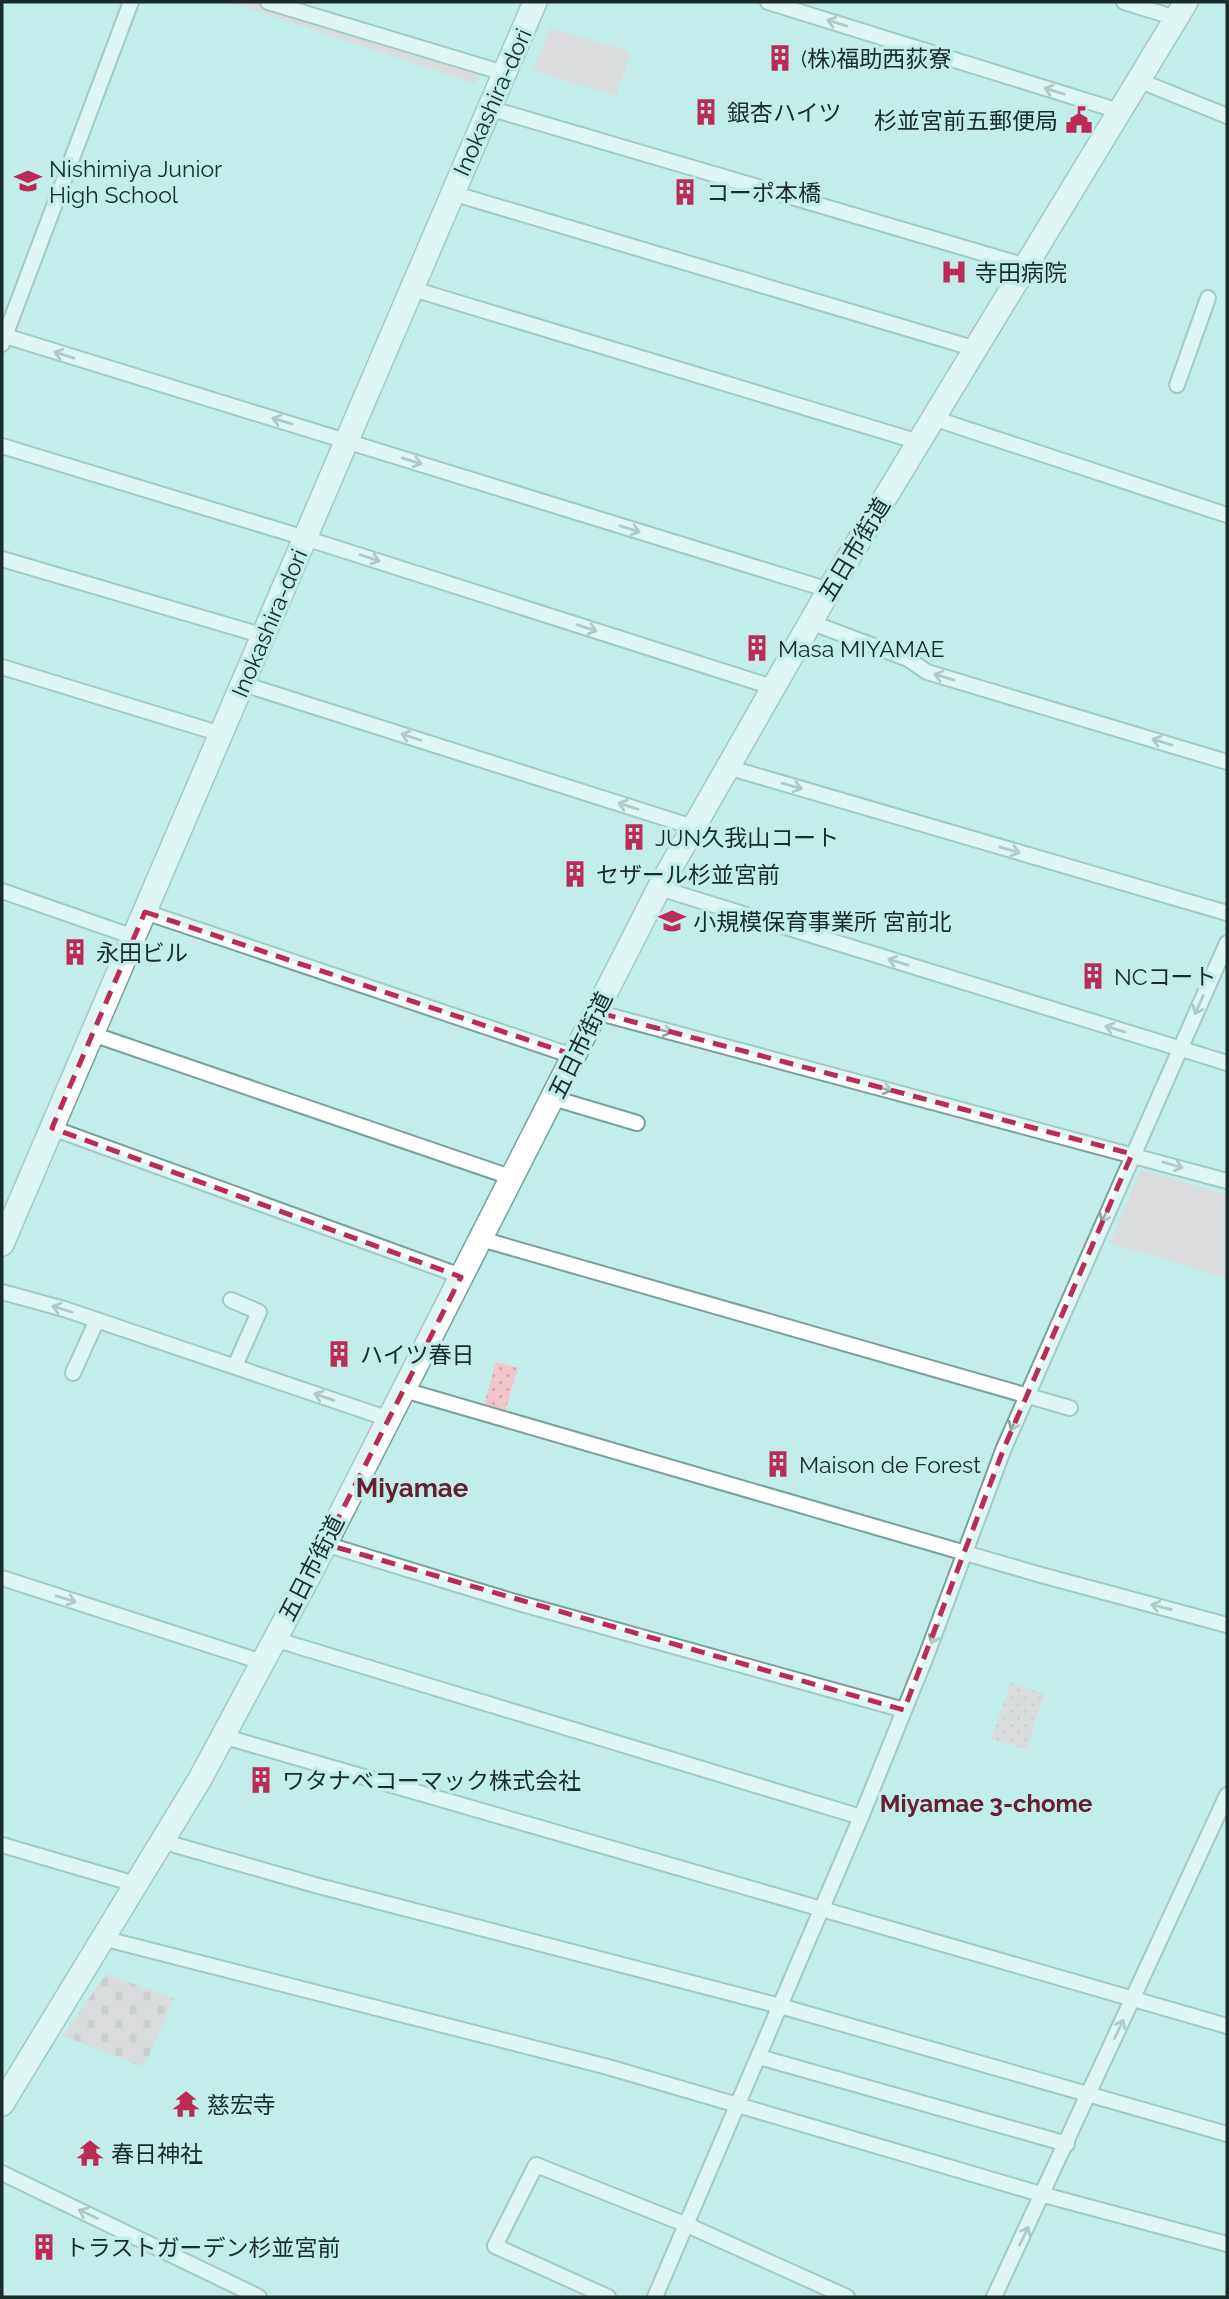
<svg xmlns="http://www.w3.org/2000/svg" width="1229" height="2299" font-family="Raleway,'Noto Sans JP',sans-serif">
	<defs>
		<pattern id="grass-dots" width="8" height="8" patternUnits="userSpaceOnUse" patternTransform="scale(1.75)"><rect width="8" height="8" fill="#f3c5cc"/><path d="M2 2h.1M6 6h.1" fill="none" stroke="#d0a9af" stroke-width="1.8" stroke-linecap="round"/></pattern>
		<pattern id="cemetery-stones" width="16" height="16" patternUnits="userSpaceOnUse" patternTransform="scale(1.75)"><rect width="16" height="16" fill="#f3c5cc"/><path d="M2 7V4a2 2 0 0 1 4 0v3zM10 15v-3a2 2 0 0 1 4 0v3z" fill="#d0a9af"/></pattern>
	</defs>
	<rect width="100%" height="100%" fill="#c3edea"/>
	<g fill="url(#grass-dots)">
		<polygon points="496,1362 518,1368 505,1411 484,1405"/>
		<polygon points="1011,1683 1044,1694 1027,1749 991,1739"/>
	</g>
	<polygon fill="url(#cemetery-stones)" points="106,1974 174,1998 144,2067 63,2036"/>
	<g fill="#f3c5cc">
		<polygon points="230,2 253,2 480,73 476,84"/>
		<polygon points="551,28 631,52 616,96 532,70"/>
		<polygon points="1141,1170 1227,1195 1227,1278 1110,1243"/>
	</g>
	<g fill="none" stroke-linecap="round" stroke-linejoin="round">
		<defs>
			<g id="minor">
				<polyline points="268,2 504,73"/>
				<polyline points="768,2 1119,111"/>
				<polyline points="1124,2 1176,18"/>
				<polyline points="1138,80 1227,116"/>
				<polyline points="489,108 1026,266"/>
				<polyline points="452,193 976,349"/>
				<polyline points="413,289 919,442"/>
				<polyline points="2,335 829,590"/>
				<polyline points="2,344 131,2"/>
				<polyline points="1177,385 1208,298"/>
				<polyline points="933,418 1227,515"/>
				<polyline points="2,446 305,538 772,687"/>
				<polyline points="2,559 264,636"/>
				<polyline points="810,622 908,659 927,672 1227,762"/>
				<polyline points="2,667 221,734"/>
				<polyline points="243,684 693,827"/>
				<polyline points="727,767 1227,913"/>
				<polyline points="659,888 1227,1063"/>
				<polyline points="2,891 134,937"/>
				<polyline points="145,912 573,1056"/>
				<polyline points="596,1012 1227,1181"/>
				<polyline points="92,1034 513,1178"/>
				<polyline points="553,1098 637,1123"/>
				<polyline points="52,1128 461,1276"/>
				<polyline points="481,1239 1070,1408"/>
				<polyline points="2,1292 64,1309 389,1419"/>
				<polyline points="231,1300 259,1312 235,1366"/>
				<polyline points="73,1373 97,1320"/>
				<polyline points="404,1390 1041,1575 1227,1625"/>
				<polyline points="325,1544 515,1602 904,1710"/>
				<polyline points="2,1578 262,1662"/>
				<polyline points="274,1639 861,1817"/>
				<polyline points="222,1736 1227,2026"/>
				<polyline points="2,1845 135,1884"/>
				<polyline points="175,1845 315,1885 780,2006 1227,2134"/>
				<polyline points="102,1938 608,2067 1044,2195 1227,2244"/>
				<polyline points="759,2057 1067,2144"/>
				<polyline points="2,2173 259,2297"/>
				<polyline points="608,2297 495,2246 536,2165 687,2225 847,2297"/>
				<polyline points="655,2297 861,1817 927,1654 1004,1448 1227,943"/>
				<polyline points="994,2297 1227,1795"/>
			</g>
			<g id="primary">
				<polyline points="2,1244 535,2"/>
				<polyline points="2,2104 200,1779 310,1574 659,888 829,590 1186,2"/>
			</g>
		</defs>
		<use href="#minor" stroke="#78a09d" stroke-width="18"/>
		<use href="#primary" stroke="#78a09d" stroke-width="26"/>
		<use href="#minor" stroke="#fff" stroke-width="14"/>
		<use href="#primary" stroke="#fff" stroke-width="23"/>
	</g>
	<defs><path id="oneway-shaft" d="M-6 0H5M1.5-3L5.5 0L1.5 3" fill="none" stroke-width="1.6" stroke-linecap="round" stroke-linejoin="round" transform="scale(1.75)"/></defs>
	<g stroke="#98a09f">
		<use href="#oneway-shaft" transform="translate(837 23) rotate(-163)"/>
		<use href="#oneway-shaft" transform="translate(1054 91) rotate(-163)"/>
		<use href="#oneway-shaft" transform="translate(64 355) rotate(-163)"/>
		<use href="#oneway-shaft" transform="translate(282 421) rotate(-164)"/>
		<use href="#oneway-shaft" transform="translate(412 461) rotate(17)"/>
		<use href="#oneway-shaft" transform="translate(630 529) rotate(17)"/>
		<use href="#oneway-shaft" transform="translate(370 558) rotate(18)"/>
		<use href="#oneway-shaft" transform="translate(587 628) rotate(18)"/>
		<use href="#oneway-shaft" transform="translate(944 677) rotate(-163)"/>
		<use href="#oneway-shaft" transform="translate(411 737) rotate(-162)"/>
		<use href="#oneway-shaft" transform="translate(1162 742) rotate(-163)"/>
		<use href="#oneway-shaft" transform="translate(792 786) rotate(16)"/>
		<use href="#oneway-shaft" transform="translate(628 806) rotate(-162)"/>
		<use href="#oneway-shaft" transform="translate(1010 850) rotate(16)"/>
		<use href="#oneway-shaft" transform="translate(898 962) rotate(-163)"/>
		<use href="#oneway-shaft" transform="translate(1199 1005) rotate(114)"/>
		<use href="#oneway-shaft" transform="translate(1115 1029) rotate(-163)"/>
		<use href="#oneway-shaft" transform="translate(662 1030) rotate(15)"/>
		<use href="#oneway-shaft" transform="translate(882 1088) rotate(15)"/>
		<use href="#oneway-shaft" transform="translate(1173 1165) rotate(16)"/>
		<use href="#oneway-shaft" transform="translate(1106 1213) rotate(114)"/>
		<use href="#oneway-shaft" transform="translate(62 1309) rotate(-163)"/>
		<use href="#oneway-shaft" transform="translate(324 1397) rotate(-161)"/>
		<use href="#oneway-shaft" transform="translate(1015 1421) rotate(113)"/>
		<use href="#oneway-shaft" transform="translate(66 1599) rotate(18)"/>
		<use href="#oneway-shaft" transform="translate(1161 1607) rotate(-165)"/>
		<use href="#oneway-shaft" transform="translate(935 1634) rotate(111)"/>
		<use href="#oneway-shaft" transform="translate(1119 2029) rotate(-65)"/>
		<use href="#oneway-shaft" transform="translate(88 2214) rotate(-154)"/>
		<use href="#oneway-shaft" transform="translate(1024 2236) rotate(-64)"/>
	</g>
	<path d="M0 0H1229V2299H0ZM145 912 573 1055 596 1012 1132 1154 1004 1448 904 1710 325 1544 461 1277 52 1128Z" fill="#c3edea" fill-opacity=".55" fill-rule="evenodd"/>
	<path fill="none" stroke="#ba2b56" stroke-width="5" stroke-dasharray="14 9" stroke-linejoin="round" d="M145 912 573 1055 596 1012 1132 1154 1004 1448 904 1710 325 1544 461 1277 52 1128Z"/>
	<defs>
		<symbol id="building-bare" viewBox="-9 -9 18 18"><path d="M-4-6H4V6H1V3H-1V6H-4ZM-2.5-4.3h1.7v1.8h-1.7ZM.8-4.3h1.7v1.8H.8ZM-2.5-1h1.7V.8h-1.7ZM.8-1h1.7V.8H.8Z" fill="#ba2b56" stroke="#c3edea" stroke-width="2.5" paint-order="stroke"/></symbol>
		<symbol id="civic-bare" viewBox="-9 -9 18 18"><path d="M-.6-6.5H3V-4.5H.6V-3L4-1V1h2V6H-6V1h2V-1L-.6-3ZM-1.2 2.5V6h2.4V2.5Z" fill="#ba2b56" stroke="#c3edea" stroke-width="2.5" paint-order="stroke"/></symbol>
		<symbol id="school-bare" viewBox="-9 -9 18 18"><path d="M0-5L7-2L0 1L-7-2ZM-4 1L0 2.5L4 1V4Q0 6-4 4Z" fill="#ba2b56" stroke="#c3edea" stroke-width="2.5" paint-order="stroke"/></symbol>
		<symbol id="hospital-bare" viewBox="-9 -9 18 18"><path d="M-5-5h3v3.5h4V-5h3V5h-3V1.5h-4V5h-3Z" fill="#ba2b56" stroke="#c3edea" stroke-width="2.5" paint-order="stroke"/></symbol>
		<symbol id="temple-bare" viewBox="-9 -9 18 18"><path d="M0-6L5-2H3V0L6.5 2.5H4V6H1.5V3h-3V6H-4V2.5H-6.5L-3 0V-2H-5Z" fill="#ba2b56" stroke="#c3edea" stroke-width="2.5" paint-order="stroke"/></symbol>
	</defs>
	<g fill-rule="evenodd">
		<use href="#building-bare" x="761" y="39" width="38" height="38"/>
		<use href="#building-bare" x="687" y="93" width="38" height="38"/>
		<use href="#civic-bare" x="1060" y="101" width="38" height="38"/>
		<use href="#school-bare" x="9" y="162" width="38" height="38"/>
		<use href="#building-bare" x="666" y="173" width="38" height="38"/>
		<use href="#hospital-bare" x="935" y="253" width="38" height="38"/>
		<use href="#building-bare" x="738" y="629" width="38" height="38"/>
		<use href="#building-bare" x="615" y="818" width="38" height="38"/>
		<use href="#building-bare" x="556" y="855" width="38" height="38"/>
		<use href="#school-bare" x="653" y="902" width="38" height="38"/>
		<use href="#building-bare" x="56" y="933" width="38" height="38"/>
		<use href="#building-bare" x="1074" y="957" width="38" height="38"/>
		<use href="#building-bare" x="320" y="1335" width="38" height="38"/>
		<use href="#building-bare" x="759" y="1445" width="38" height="38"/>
		<use href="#building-bare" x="242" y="1761" width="38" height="38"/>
		<use href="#temple-bare" x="167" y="2085" width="38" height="38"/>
		<use href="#temple-bare" x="71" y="2134" width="38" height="38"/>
		<use href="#building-bare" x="25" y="2228" width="38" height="38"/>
	</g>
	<g text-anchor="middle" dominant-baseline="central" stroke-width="7" stroke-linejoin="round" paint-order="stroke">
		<g font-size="23" fill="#1a2b29" stroke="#c3edea" text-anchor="start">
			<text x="801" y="58">(株)福助西荻寮</text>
			<text x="727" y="112">銀杏ハイツ</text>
			<text x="1058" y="120" text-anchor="end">杉並宮前五郵便局</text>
			<text x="49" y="168">Nishimiya Junior<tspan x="49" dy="26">High School</tspan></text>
			<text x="706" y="192">コーポ本橋</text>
			<text x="975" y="272">寺田病院</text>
			<text x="778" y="648">Masa MIYAMAE</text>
			<text x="655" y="837">JUN久我山コート</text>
			<text x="596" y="874">セザール杉並宮前</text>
			<text x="693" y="921">小規模保育事業所 宮前北</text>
			<text x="96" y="952">永田ビル</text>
			<text x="1114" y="976">NCコート</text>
			<text x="360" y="1354">ハイツ春日</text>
			<text x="799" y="1464">Maison de Forest</text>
			<text x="282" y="1780">ワタナベコーマック株式会社</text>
			<text x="207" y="2104">慈宏寺</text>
			<text x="111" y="2153">春日神社</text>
			<text x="65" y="2247">トラストガーデン杉並宮前</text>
		</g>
		<g font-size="23" fill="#1a2b29" stroke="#c3edea">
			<text transform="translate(492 102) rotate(-66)">Inokashira-dori</text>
			<text transform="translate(854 549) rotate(-59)">五日市街道</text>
			<text transform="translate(269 623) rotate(-67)">Inokashira-dori</text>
			<text transform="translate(580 1045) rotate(-64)">五日市街道</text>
			<text transform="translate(311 1568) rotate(-63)">五日市街道</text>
		</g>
		<g font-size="24" font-weight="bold" fill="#652031" stroke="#c3edea">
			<text x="986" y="1803">Miyamae 3-chome</text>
		</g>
		<g font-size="26" font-weight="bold" fill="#652031" stroke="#c3edea">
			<text x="412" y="1488">Miyamae</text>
		</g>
	</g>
	<rect width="1229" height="2299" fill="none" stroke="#1a2b29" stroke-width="7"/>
</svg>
